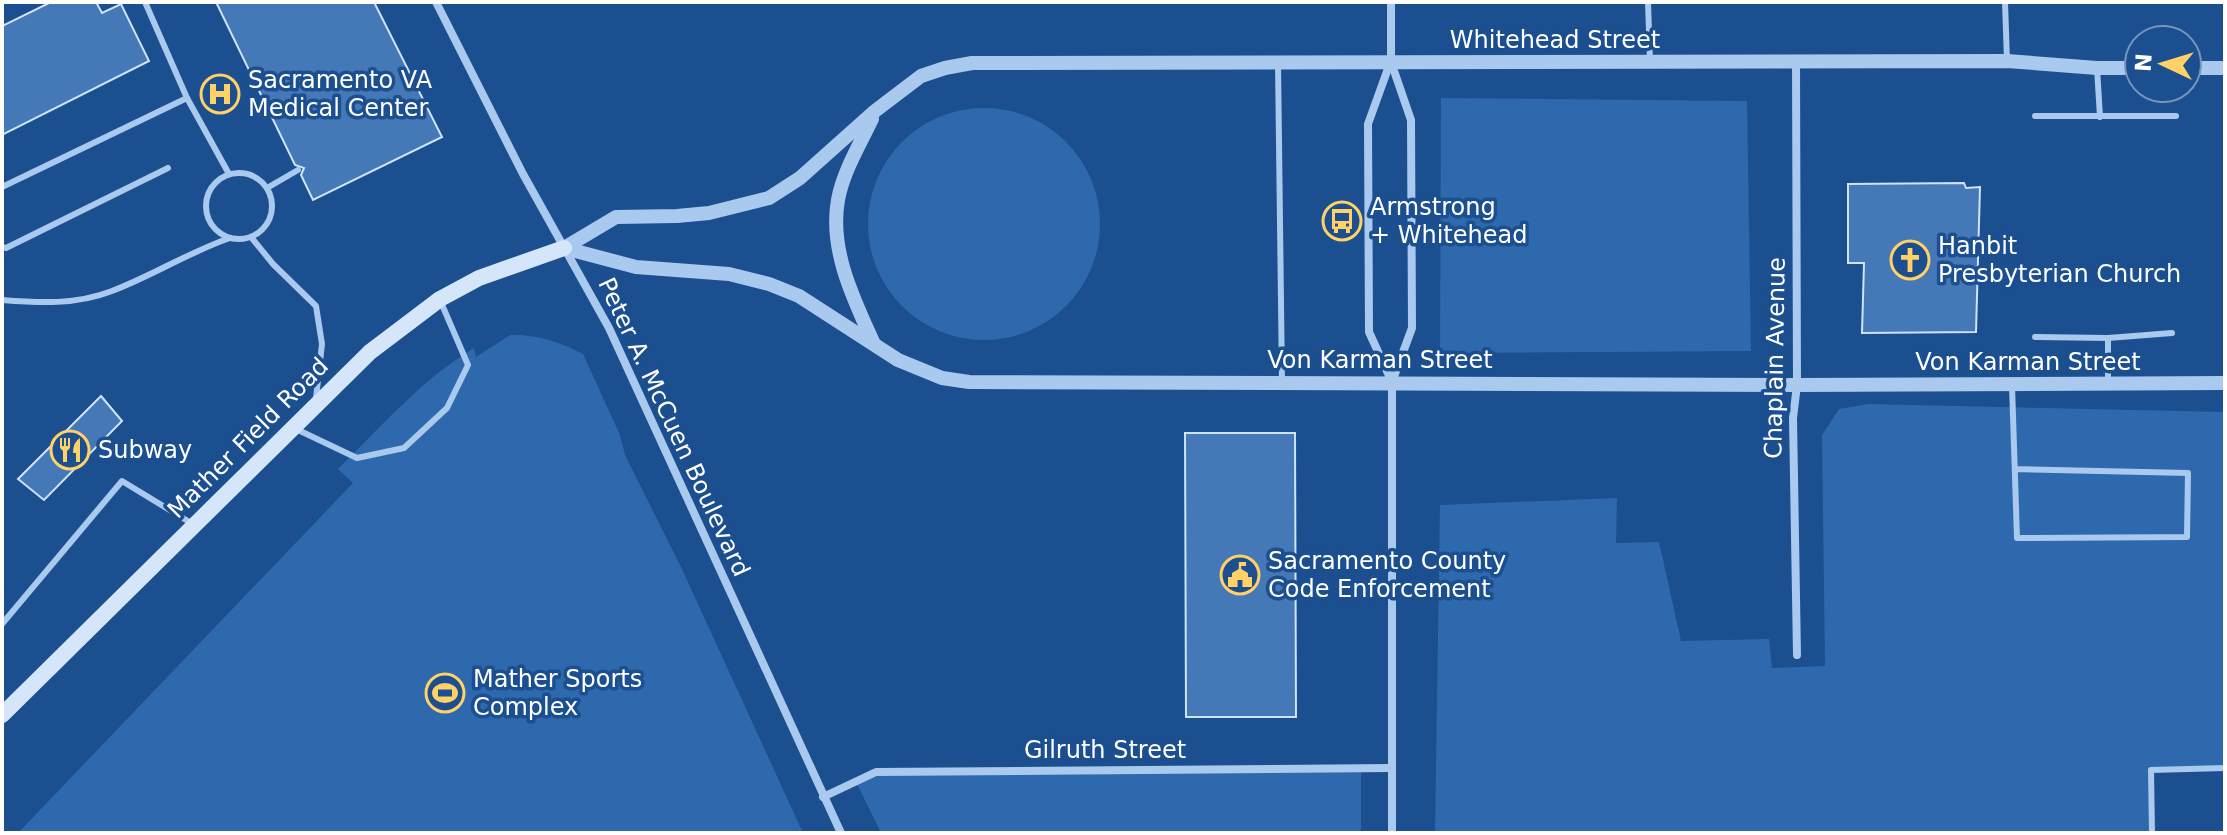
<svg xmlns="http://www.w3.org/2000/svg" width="2227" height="835" font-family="'DejaVu Sans',sans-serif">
	<rect width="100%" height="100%" fill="#1b4f8f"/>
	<g fill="#2e69ad">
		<polygon points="1441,98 1747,101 1751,351 1440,353"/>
		<circle cx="984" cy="224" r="116"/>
		<path d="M510 335C537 334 560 342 583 354L620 435 625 455 681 567 803 833H18L353 483 338 469C381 427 422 379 474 348L476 357Z"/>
		<polygon points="1869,404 2225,412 2225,768 2151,770 2150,833 1435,833 1440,505 1617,498 1616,543 1659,542 1681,641 1769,639 1772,668 1825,666 1822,435 1839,409"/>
		<polygon points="1361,768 1361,833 881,833 856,782 876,772"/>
	</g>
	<g fill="#4478b7" stroke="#cfe3fa" stroke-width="2">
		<polygon points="51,2 96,2 102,13 121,4 149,61 2,135 2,26"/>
		<polygon points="216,2 374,2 442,137 313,200 301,175 304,168 295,165"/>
		<polygon points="1964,183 1966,188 1980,187 1976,332 1862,333 1864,263 1848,263 1848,184"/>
		<polygon points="101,396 122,421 44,500 18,479"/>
		<polygon points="1185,433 1295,433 1296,717 1186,717"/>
	</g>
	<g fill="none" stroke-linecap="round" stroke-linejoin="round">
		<g stroke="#a9c9ee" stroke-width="6">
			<polyline points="145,2 187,98 229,174"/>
			<polyline points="1648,2 1650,62"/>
			<polyline points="2005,2 2007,61"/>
			<polyline points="1278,63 1282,382"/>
			<polyline points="2097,68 2100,117"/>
			<polyline points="2035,116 2176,116"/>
			<circle cx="239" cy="206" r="33"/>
			<polyline points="2,187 187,98"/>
			<polyline points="267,188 298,170"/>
			<polyline points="251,237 273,264 316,306 322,344 316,398"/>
			<polyline points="2,247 6,248 168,168"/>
			<path d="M2 300C39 303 76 305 112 291 152 276 189 252 230 238"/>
			<polyline points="2035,337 2108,338 2172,333"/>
			<polyline points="2108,338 2108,382"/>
			<polyline points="2012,385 2017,538 2187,537 2188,473 2015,469"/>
			<polyline points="296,429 357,458 404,448 447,408 468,365 440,300"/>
			<polyline points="2,624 122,481 191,523"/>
			<polyline points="2152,833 2151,770 2225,768"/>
		</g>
		<g stroke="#a9c9ee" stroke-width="8">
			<polyline points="436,2 523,174 609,328 841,833"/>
			<polyline points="1391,2 1391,62 1411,120 1412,328 1392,382 1392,833"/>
			<polyline points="1796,62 1797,385 1793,418 1797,655"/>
			<polyline points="1390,63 1368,124 1369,332 1392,382"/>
			<polyline points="823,797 876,772 1392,768"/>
		</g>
		<g stroke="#a9c9ee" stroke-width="14">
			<polyline points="2187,68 2225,68"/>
			<path d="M872 119C860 144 843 172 838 200 829 250 854 300 874 344"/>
			<polyline points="564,248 636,267 729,274 769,284 799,296 898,360 942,378 969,382 1797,385 2225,383"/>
			<polyline points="564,248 616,217 677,216 709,213 769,198 800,178 875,111 921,76 945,68 972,63 2007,61 2097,68 2139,68"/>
		</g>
		<polyline stroke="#d6e6fa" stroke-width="16" points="2,715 370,352 440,299 479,278 564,248"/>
	</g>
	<defs>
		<symbol id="hospital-ring" viewBox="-11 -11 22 22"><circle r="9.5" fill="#1b4f8f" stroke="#ffd166" stroke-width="1.5"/><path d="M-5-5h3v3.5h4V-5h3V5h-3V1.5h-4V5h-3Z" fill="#ffd166"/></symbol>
		<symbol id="bus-ring" viewBox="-11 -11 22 22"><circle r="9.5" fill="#1b4f8f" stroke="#ffd166" stroke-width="1.5"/><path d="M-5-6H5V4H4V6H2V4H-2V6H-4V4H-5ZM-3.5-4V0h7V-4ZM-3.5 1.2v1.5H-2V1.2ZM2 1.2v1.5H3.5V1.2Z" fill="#ffd166"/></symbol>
		<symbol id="church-ring" viewBox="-11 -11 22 22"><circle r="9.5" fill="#1b4f8f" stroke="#ffd166" stroke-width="1.5"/><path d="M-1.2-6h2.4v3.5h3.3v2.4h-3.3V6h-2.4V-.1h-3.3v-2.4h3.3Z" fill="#ffd166"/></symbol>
		<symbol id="restaurant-ring" viewBox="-11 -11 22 22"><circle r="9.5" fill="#1b4f8f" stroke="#ffd166" stroke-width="1.5"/><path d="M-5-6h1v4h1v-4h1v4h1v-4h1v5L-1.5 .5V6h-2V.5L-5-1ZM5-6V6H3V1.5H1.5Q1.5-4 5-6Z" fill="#ffd166"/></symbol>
		<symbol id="civic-ring" viewBox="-11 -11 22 22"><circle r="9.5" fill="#1b4f8f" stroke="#ffd166" stroke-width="1.5"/><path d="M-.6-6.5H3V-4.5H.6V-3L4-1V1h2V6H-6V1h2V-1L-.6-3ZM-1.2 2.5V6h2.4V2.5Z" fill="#ffd166"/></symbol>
		<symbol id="stadium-ring" viewBox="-11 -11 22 22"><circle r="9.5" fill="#1b4f8f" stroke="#ffd166" stroke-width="1.5"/><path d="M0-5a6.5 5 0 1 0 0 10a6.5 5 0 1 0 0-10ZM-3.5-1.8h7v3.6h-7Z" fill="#ffd166"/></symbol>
	</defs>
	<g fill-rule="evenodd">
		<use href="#hospital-ring" x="198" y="72" width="44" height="44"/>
		<use href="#bus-ring" x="1320" y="199" width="44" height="44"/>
		<use href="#church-ring" x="1888" y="238" width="44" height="44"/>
		<use href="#restaurant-ring" x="48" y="428" width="44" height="44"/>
		<use href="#civic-ring" x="1218" y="553" width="44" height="44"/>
		<use href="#stadium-ring" x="423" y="671" width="44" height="44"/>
	</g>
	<g text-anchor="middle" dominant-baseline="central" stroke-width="7" stroke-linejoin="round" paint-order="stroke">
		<g font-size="24" fill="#fff" stroke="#1b4f8f">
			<text x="1555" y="40">Whitehead Street</text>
			<text transform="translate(1775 358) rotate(-89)">Chaplain Avenue</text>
			<text x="1380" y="360">Von Karman Street</text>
			<text x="2028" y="362">Von Karman Street</text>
			<text transform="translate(674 427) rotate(65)">Peter A. McCuen Boulevard</text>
			<text transform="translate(248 438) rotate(-45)">Mather Field Road</text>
			<text x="1105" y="750">Gilruth Street</text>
		</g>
		<g font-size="24" fill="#fff" stroke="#1b4f8f" text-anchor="start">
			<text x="248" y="80">Sacramento VA<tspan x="248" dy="28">Medical Center</tspan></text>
			<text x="1370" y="207">Armstrong<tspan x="1370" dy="28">+ Whitehead</tspan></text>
			<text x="1938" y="246">Hanbit<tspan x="1938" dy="28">Presbyterian Church</tspan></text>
			<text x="98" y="450">Subway</text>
			<text x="1268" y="561">Sacramento County<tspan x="1268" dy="28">Code Enforcement</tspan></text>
			<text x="473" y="679">Mather Sports<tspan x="473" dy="28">Complex</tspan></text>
		</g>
	</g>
	<rect width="2227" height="835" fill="none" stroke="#ffffff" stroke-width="8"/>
	<g transform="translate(2163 64) rotate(274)"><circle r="38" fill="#1b4f8f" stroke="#7695bc" stroke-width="2"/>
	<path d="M0-6L14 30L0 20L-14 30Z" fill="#ffd166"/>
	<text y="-12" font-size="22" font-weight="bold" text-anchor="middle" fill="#ffffff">N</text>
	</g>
</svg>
